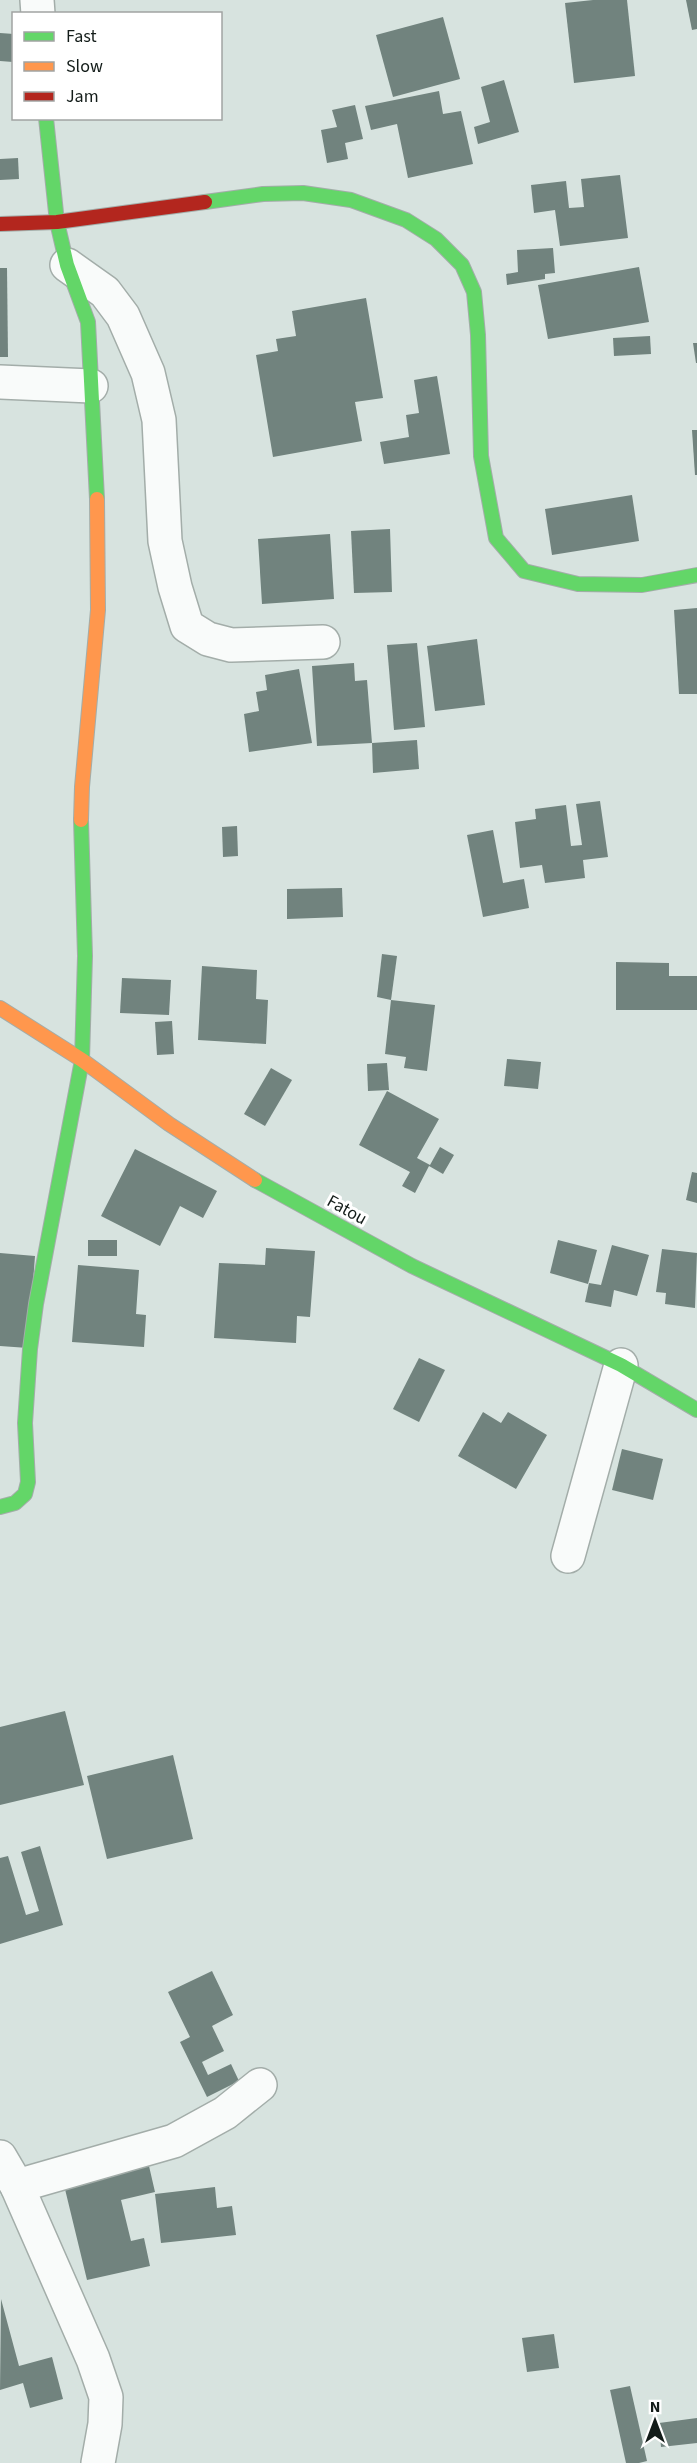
<svg xmlns="http://www.w3.org/2000/svg" width="697" height="2463" font-family="'Source Sans 3',sans-serif">
	<rect width="100%" height="100%" fill="#d7e3df"/>
	<g fill="#71837e">
		<polygon points="593,0 627,0 635,76 574,83 565,3"/>
		<polygon points="686,0 697,0 697,29 692,30"/>
		<polygon points="443,17 460,79 393,97 376,35"/>
		<polygon points="0,33 14,34 13,62 0,61"/>
		<polygon points="504,80 519,132 478,144 474,127 490,122 481,87"/>
		<polygon points="439,91 443,114 461,111 473,164 408,178 397,124 371,130 365,106"/>
		<polygon points="355,105 363,139 345,143 348,159 327,163 321,130 337,127 332,110"/>
		<polygon points="18,158 19,179 0,180 0,159"/>
		<polygon points="620,175 628,238 560,246 555,210 534,213 531,185 566,181 569,208 584,207 581,179"/>
		<polygon points="553,248 555,273 545,274 545,279 507,285 506,274 518,272 517,250"/>
		<polygon points="639,267 649,322 548,339 538,285"/>
		<polygon points="0,268 7,268 8,357 0,357"/>
		<polygon points="366,298 383,398 355,402 362,441 273,457 256,355 278,351 276,339 296,336 292,311"/>
		<polygon points="650,336 651,354 614,356 613,338"/>
		<polygon points="693,343 697,343 697,363 696,363"/>
		<polygon points="437,376 450,454 384,464 380,442 409,437 406,415 419,413 414,380"/>
		<polygon points="692,430 697,430 697,475 695,475"/>
		<polygon points="632,495 639,541 552,555 545,509"/>
		<polygon points="390,529 392,592 354,593 351,531"/>
		<polygon points="330,534 334,599 262,604 258,539"/>
		<polygon points="697,608 697,694 679,694 674,610"/>
		<polygon points="477,639 485,705 435,711 427,646"/>
		<polygon points="417,643 425,727 394,730 387,645"/>
		<polygon points="354,663 355,681 367,680 372,743 317,746 312,666"/>
		<polygon points="299,669 312,743 249,752 244,714 259,711 256,692 267,690 265,675"/>
		<polygon points="417,740 419,769 373,773 372,743"/>
		<polygon points="600,801 608,857 583,860 585,878 545,883 542,865 520,868 515,822 536,819 535,809 566,805 571,846 582,845 576,804"/>
		<polygon points="237,826 238,856 223,857 222,827"/>
		<polygon points="493,830 503,883 524,879 529,908 483,917 467,835"/>
		<polygon points="342,888 343,917 287,919 287,889"/>
		<polygon points="382,954 397,956 391,1000 377,997"/>
		<polygon points="616,962 669,963 669,976 697,976 697,1010 616,1010"/>
		<polygon points="202,966 257,970 256,999 268,1000 266,1044 198,1040"/>
		<polygon points="122,978 171,980 169,1015 120,1013"/>
		<polygon points="391,1000 435,1005 427,1071 404,1068 406,1057 385,1054"/>
		<polygon points="172,1021 174,1054 157,1055 155,1022"/>
		<polygon points="507,1059 541,1062 538,1089 504,1086"/>
		<polygon points="387,1063 389,1090 368,1091 367,1064"/>
		<polygon points="271,1068 292,1080 265,1126 244,1114"/>
		<polygon points="387,1091 439,1119 417,1158 430,1165 440,1147 454,1155 443,1174 429,1166 415,1193 402,1186 410,1172 359,1145"/>
		<polygon points="135,1149 217,1191 203,1218 180,1206 160,1246 101,1216"/>
		<polygon points="692,1172 697,1173 697,1203 686,1200"/>
		<rect x="88" y="1240" width="29" height="16"/>
		<polygon points="558,1240 597,1250 588,1284 550,1273"/>
		<polygon points="612,1245 649,1255 637,1296 614,1290 611,1307 585,1302 589,1283 601,1285"/>
		<polygon points="266,1248 315,1251 310,1317 297,1316 296,1343 214,1338 219,1263 265,1265"/>
		<polygon points="662,1249 697,1253 695,1308 665,1304 666,1293 656,1292"/>
		<polygon points="0,1253 35,1256 28,1348 0,1346"/>
		<polygon points="78,1265 139,1270 136,1314 146,1315 144,1347 72,1342"/>
		<polygon points="419,1358 445,1370 419,1422 393,1409"/>
		<polygon points="483,1412 501,1423 508,1412 547,1435 516,1489 458,1456"/>
		<polygon points="622,1449 663,1459 653,1500 612,1490"/>
		<polygon points="65,1711 84,1785 0,1805 0,1727"/>
		<polygon points="173,1755 193,1839 107,1859 87,1776"/>
		<polygon points="40,1846 63,1925 0,1944 0,1858 8,1856 26,1915 39,1911 21,1852"/>
		<polygon points="212,1971 233,2015 212,2026 224,2051 202,2062 208,2075 231,2064 239,2081 207,2097 180,2042 190,2037 168,1992"/>
		<polygon points="149,2166 155,2192 121,2200 131,2241 144,2238 150,2266 87,2280 64,2185"/>
		<polygon points="215,2187 217,2208 232,2206 236,2235 161,2243 155,2194"/>
		<polygon points="1,2299 19,2366 52,2357 63,2399 30,2408 23,2383 0,2390"/>
		<polygon points="554,2334 559,2368 527,2372 522,2338"/>
		<polygon points="630,2386 647,2461 639,2463 626,2463 610,2390"/>
		<polygon points="697,2418 697,2443 661,2447 659,2423"/>
	</g>
	<g fill="none" stroke-linecap="round" stroke-linejoin="round">
		<defs>
			<g id="street">
				<polyline points="37,0 38,14"/>
				<polyline points="67,265 105,292 123,316 148,373 159,420 165,541 175,587 187,626 208,639 231,645 323,642"/>
				<polyline points="0,382 91,386"/>
				<polyline points="568,1556 621,1365"/>
				<polyline points="0,2157 17,2186 93,2359 106,2397 105,2424 98,2463"/>
				<polyline points="17,2186 174,2141 225,2113 260,2085"/>
			</g>
			<g id="fast">
				<polyline points="46,118 57,222 67,265 88,322 97,499"/>
				<polyline points="205,202 263,194 303,193 351,200 406,220 436,239 462,265 474,292 478,335 481,456 496,538 524,571 578,584 642,585 697,575"/>
				<polyline points="255,1180 412,1266 621,1365 697,1410"/>
				<polyline points="0,1507 15,1503 25,1494 28,1482 25,1423 30,1349 36,1304 82,1060 85,956 81,820"/>
			</g>
			<g id="slow">
				<polyline points="81,820 82,787 98,610 97,499"/>
				<polyline points="0,1008 82,1060 169,1124 255,1180"/>
			</g>
			<polyline id="jam" points="0,224 57,222 205,202"/>
		</defs>
		<use href="#street" stroke="#a3ada9" stroke-width="36"/>
		<use href="#fast" stroke="#a3ada9" stroke-width="16"/>
		<use href="#slow" stroke="#a3ada9" stroke-width="16"/>
		<use href="#jam" stroke="#a3ada9" stroke-width="16"/>
		<use href="#street" stroke="#f9fbfa" stroke-width="33"/>
		<use href="#fast" stroke="#63d668" stroke-width="14"/>
		<use href="#slow" stroke="#ff974d" stroke-width="14"/>
		<use href="#jam" stroke="#b3261e" stroke-width="14"/>
	</g>
	<g text-anchor="middle" dominant-baseline="central" stroke-width="6" stroke-linejoin="round" paint-order="stroke">
		<g font-size="18" fill="#131c19" stroke="#fff">
			<text transform="translate(347 1210) rotate(29)">Fatou</text>
		</g>
	</g>
	<rect x="12" y="12" width="210" height="108" fill="#ffffff" stroke="#a1a4a3" stroke-width="1.5"/>
	<rect x="24" y="32" width="30" height="9" fill="#63d668" stroke="#a1a4a3" stroke-width="1.5"/>
	<text x="66" y="42" font-size="18" fill="#131c19">Fast</text>
	<rect x="24" y="62" width="30" height="9" fill="#ff974d" stroke="#a1a4a3" stroke-width="1.5"/>
	<text x="66" y="72" font-size="18" fill="#131c19">Slow</text>
	<rect x="24" y="92" width="30" height="9" fill="#b3261e" stroke="#a1a4a3" stroke-width="1.5"/>
	<text x="66" y="102" font-size="18" fill="#131c19">Jam</text>
	<g transform="translate(655 2421)" stroke="#ffffff" stroke-width="4.5" paint-order="stroke">
	<path d="M0-4.5L10 22L0 15L-10 22Z" fill="#131c19"/>
	<text y="-9" font-size="16" font-weight="bold" text-anchor="middle" fill="#131c19">N</text>
	</g>
</svg>
